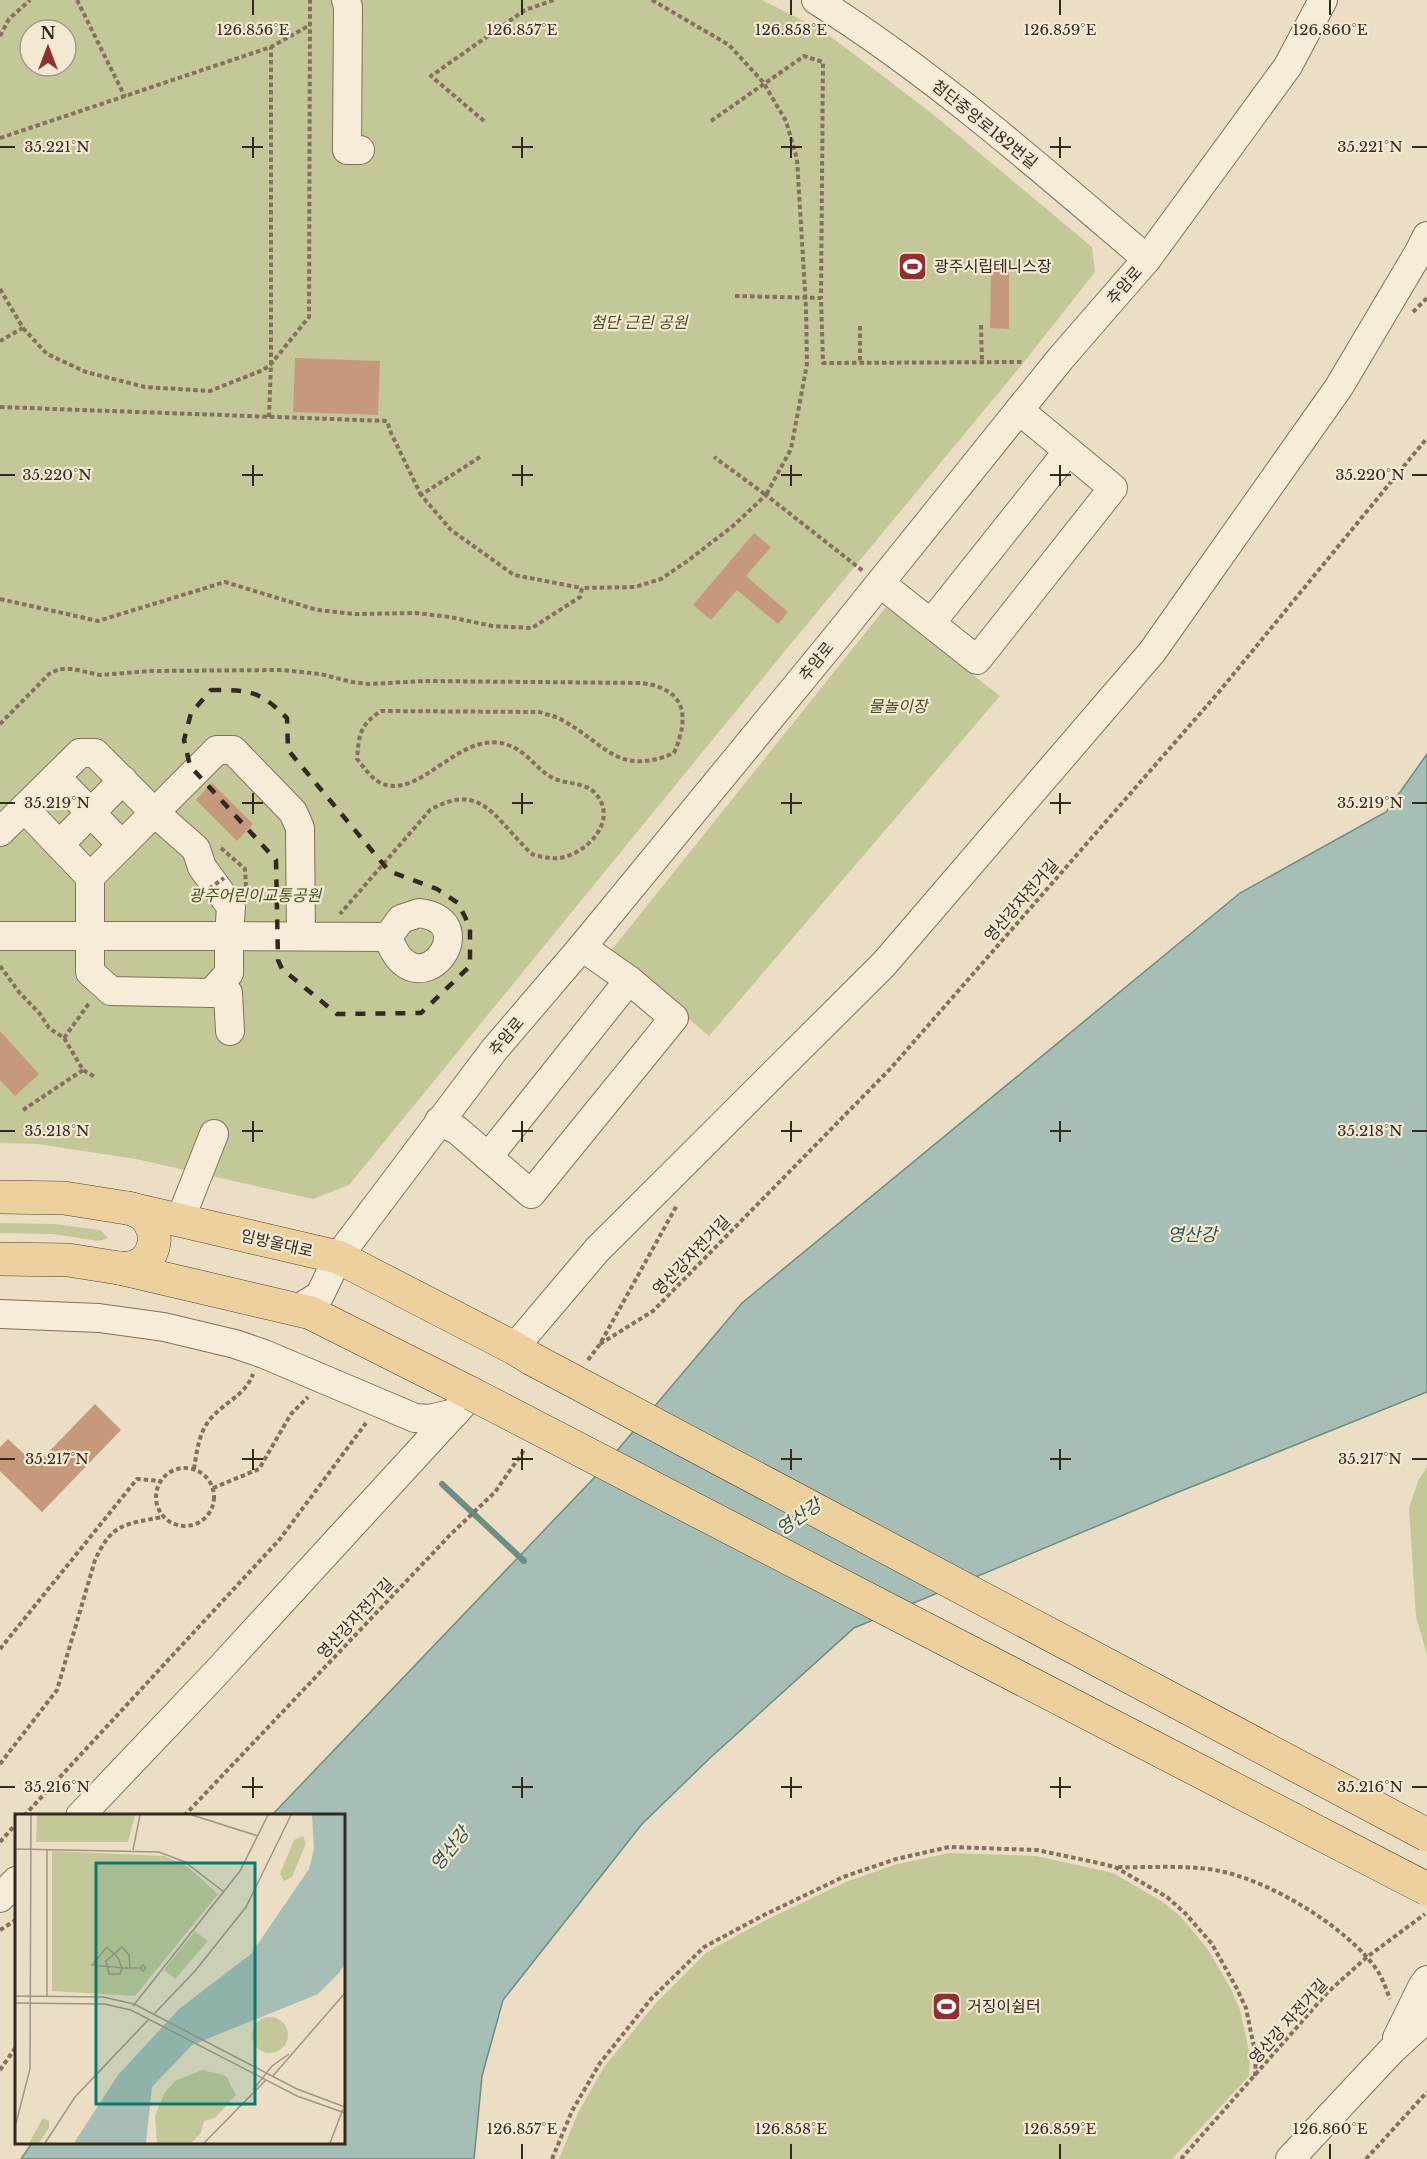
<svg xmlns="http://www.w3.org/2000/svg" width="1427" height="2159" font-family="'Libre Baskerville','Noto Sans KR',serif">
	<rect width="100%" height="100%" fill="#ebdec4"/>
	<g fill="#c4c899" fill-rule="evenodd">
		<path d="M0 0H762L823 31 883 76 940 120 1092 247 1095 272 1024 362 789 646 349 1185 313 1199 136 1159 37 1144 0 1143ZM30 30H66V66H30Z"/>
		<polygon points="886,607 1000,696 709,1036 610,952"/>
		<polygon points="0,1223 54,1224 100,1230 108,1238 99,1241 52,1234 0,1233"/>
		<polygon points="1427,1467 1427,1655 1416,1616 1409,1508 1418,1481"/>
		<polygon points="950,1853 1036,1856 1113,1873 1163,1902 1181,1917 1207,1948 1231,1989 1240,2010 1250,2055 1249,2076 1172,2159 559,2159 578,2113 604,2067 656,2003 707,1952 764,1921 846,1882 897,1864"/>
	</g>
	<polygon fill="#a6beb6" stroke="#6d8c83" stroke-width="1.5" points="1427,754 1427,1392 1171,1495 854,1628 710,1758 642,1824 503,2000 482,2076 474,2159 21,2159 32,2143 344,2142 344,1816 272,1815 593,1479 742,1303 1240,893 1386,812"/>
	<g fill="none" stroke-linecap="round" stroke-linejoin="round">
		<polyline stroke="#6d8c83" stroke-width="6" points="442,1484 524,1561"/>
	</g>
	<g fill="#c6997c">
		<polygon points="991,268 1009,268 1009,329 990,328"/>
		<polygon points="295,358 380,361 378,415 293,412"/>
		<polygon points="754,533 771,547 746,576 788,612 778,624 737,590 711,620 693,605"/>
		<polygon points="212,783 253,824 237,841 196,800"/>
		<polygon points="0,1031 39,1074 15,1096 0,1080"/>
		<polygon points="95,1404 121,1430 42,1512 0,1471 0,1447 8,1439 36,1465"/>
	</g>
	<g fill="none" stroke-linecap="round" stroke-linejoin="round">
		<defs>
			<g id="minor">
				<polyline points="346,0 348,7 347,150 360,150"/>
				<path d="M816 0C935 75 1040 168 1147 259"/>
				<polyline points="880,583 977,660 1113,488 1019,410"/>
				<polyline points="931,623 1068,451"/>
				<polyline points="56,777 122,845"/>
				<polyline points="24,808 90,877"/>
				<polyline points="0,832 80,753 95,753 154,812 196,849 202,867 231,907 229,936 0,936"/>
				<polyline points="60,844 123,780"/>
				<path d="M419 913C488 921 416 1016 388 937L401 919Z"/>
				<polyline points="301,936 300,828 293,812 233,750 217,750 90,877 90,972 111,991 211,993 229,973 229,936 388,937"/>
				<polyline points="211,993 228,993 230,1031"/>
				<polyline points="439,1121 457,1130 531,1194 674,1018 629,980 582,947"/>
				<polyline points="488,1157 629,980"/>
				<polyline points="180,1220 214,1134"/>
				<polyline points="296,1310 320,1295 338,1257 494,1050 582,947 839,634 1061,358 1147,259 1288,66 1323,0"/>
				<polyline points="0,1314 99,1318 164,1327 235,1344 264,1354 415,1418 429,1419 455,1413"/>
				<polyline points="514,1348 597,1250 884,964 1152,652 1339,387 1419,252 1427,236"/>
				<polyline points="80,1816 216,1673 472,1394"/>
				<polyline points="0,1898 16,1881"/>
				<polyline points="1397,2038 1422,1987 1427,1980"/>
				<polyline points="1290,2159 1391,2051 1427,2018"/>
			</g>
			<g id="major">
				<polyline points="0,1197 64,1198 127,1208 338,1257 514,1348 532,1359"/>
				<polyline points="0,1259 68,1260 119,1268 311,1313 472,1394"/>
				<path d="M119 1268C160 1273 168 1217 128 1208"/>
			</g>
		</defs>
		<use href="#minor" stroke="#84705c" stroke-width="30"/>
		<use href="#major" stroke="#523f30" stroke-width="34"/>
		<g stroke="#84705c" stroke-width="4" stroke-dasharray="4.5 3" stroke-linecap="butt">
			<polyline points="77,0 125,97"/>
			<polyline points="652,0 729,45 763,82 786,121 797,159 806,308 807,364 791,449 766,495 714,457"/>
			<polyline points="0,36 9,19 30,0"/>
			<polyline points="484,121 431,76 525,10 554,0"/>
			<polyline points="711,121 804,56 823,62 821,298"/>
			<polyline points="0,138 271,47 310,25"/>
			<polyline points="0,289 23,328 0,341"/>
			<polyline points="735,296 821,298 823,363 1024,362"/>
			<polyline points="1413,312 1427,298"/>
			<polyline points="981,325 982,362"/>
			<polyline points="860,326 860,363"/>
			<polyline points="23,328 47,354 86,372 145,387 210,391 263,370 271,364 309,317 310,0"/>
			<polyline points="0,407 387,421 391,433 421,495"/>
			<polyline points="269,417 271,364 271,47"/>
			<polyline points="480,457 421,495 451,530 514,575 582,588"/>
			<polyline points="0,599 98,621 225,582 317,610 355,614 415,613 450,617 492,626 532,628 580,597 582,588 635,587 661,579 686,562 733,526 766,495 863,571"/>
			<path d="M0 724 49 674 59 669H73L100 675 150 671 282 670 320 674 352 682 369 684 425 681 642 683C686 689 690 716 674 753 618 777 606 744 562 720 556 716 547 715 540 712L381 711C360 725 359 734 357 759 363 766 370 777 379 782 419 804 460 727 508 745 528 752 535 768 551 777 565 785 582 781 594 792 620 818 589 853 560 858 553 859 545 857 538 856 531 855 528 850 524 846 493 815 479 782 430 810L340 914"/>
			<polyline points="221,848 245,869 246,887"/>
			<polyline points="0,966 19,992 40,1014 49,1028 64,1038 83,1070 95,1077"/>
			<polyline points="64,1038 90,1002"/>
			<polyline points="23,1110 83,1070"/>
			<polyline points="600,1344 653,1311 891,1068 1218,693 1427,438"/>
			<polyline points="588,1360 600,1344 677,1205"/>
			<circle cx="185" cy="1497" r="29"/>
			<path d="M194 1469C197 1450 199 1430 213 1416 227 1401 245 1395 253 1374"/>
			<polyline points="213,1488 259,1469 291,1414 308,1397"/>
			<polyline points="0,1649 137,1479 160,1481"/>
			<path d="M0 1764 57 1690 95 1560C112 1523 125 1524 163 1517"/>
			<polyline points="24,1816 280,1539 366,1423"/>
			<polyline points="184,1816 451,1534 495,1492 525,1449"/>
			<polyline points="0,1842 16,1824"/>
			<path d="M1118 1867C1152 1868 1192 1864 1224 1872 1273 1883 1348 1928 1377 1970 1383 1979 1386 1989 1390 1999"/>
			<polyline points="0,1930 16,1920"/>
			<polyline points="0,2070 16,2047"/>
			<polyline points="552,2159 572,2111 600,2063 651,1999 704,1947 762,1916 843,1877 896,1859 949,1847 1037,1850 1094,1862 1115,1867 1167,1897 1185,1913 1212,1944 1236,1987 1246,2008 1251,2033 1256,2055 1255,2076"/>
			<polyline points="1181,2159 1327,1993 1367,1957 1425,1914"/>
			<polyline points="1366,2159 1427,2092"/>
		</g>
		<use href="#minor" stroke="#f6ecd7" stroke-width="28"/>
		<use href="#major" stroke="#ecd19e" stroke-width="33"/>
		<path stroke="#35291f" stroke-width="4.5" stroke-dasharray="10 10" stroke-linecap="butt" d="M211 690C249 690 259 690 287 718L288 750 389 871 437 889 458 903 470 927V966L421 1013 337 1014 282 969 278 960 276 860 190 766 184 740 191 713Z"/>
		<defs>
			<g id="major-bridge">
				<polyline points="532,1359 1427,1835"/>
				<polyline points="472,1394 1427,1889"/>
			</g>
		</defs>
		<use href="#major-bridge" stroke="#523f30" stroke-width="34" stroke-linecap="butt"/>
		<polyline stroke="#84705c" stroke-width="4" stroke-dasharray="4.5 3" stroke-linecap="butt" points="203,893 224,878"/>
		<use href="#major-bridge" stroke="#ecd19e" stroke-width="33"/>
	</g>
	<path fill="none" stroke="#35291f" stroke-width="2" d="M253 0V15M522 0V15M791 0V15M1060 0V15M1330 0V15M253 137V158M522 137V158M791 137V158M1060 137V158M0 147H15M242 147H263M512 147H533M781 147H802M1050 147H1071M1412 147H1427M253 465V486M522 465V486M791 465V486M1060 465V486M0 475H15M242 475H263M512 475H533M781 475H802M1050 475H1071M1412 475H1427M253 793V814M522 793V814M791 793V814M1060 793V814M0 803H15M242 803H263M512 803H533M781 803H802M1050 803H1071M1412 803H1427M253 1121V1142M522 1121V1142M791 1121V1142M1060 1121V1142M0 1131H15M242 1131H263M512 1131H533M781 1131H802M1050 1131H1071M1412 1131H1427M253 1449V1470M522 1449V1470M791 1449V1470M1060 1449V1470M0 1459H15M242 1459H263M512 1459H533M781 1459H802M1050 1459H1071M1412 1459H1427M253 1777V1798M522 1777V1798M791 1777V1798M1060 1777V1798M0 1787H15M242 1787H263M512 1787H533M781 1787H802M1050 1787H1071M1412 1787H1427M522 2144V2159M791 2144V2159M1060 2144V2159M1330 2144V2159"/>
	<defs>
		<symbol id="stadium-square" viewBox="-11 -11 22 22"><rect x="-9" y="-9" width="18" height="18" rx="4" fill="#8f3033" stroke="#f3e9d3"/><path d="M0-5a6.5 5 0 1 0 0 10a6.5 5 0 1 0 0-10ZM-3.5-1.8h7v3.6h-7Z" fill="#fff"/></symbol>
	</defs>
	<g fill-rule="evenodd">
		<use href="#stadium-square" x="896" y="250" width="33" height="33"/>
		<use href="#stadium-square" x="930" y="1990" width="33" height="33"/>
	</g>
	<g text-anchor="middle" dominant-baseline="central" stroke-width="4.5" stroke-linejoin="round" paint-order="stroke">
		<g font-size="16" fill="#35291f" stroke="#f3e9d3">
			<text transform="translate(985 124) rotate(39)">첨단중앙로182번길</text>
			<text transform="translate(1124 285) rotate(-49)">추암로</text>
			<text transform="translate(816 661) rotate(-51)">추암로</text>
			<text transform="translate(1021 900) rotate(-49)">영산강자전거길</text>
			<text transform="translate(506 1036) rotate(-50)">추암로</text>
			<text transform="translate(277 1243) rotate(13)">임방울대로</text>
			<text transform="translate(691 1255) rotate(-46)">영산강자전거길</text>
			<text transform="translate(355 1618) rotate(-47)">영산강자전거길</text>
			<text transform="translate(1288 2021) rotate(-48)">영산강 자전거길</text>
		</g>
		<g font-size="16" fill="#35291f" stroke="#f3e9d3" text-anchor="start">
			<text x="934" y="266">광주시립테니스장</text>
			<text x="967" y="2006">거징이쉼터</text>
		</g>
		<g font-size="16" font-style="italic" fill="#475027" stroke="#f3e9d3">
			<text x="639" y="322">첨단 근린 공원</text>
			<text x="898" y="706">물놀이장</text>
			<text x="255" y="895">광주어린이교통공원</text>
		</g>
		<g font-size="18" font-style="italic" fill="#2f5450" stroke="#f3e9d3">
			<text x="1192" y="1235">영산강</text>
			<text transform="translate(799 1517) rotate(-35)">영산강</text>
			<text transform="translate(450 1849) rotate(-51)">영산강</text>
		</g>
	</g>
	<g transform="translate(15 1814)">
		<rect width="330" height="330" fill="#ebdec4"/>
		<path d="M22 1H120L113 28H21ZM288 22 291 29 277 63 269 67 265 60 279 26ZM37 37 150 42 173 53 203 80 120 182 37 177ZM180 117 193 127 160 165 149 156ZM237 221a18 18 0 1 1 36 0a18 18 0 1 1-36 0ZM187 256 211 262 221 281 200 304 189 307 186 319 176 329H142L140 302 149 280 160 267ZM28 304 34 307V314L24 329H14Z" fill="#c4c899"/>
		<path d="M297 1H330V150L324 159 303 180 177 231 137 273 131 329H59L103 261 164 195 236 140 294 55 299 35Z" fill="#a6beb6"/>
		<path fill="none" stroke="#a29682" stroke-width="1.5" d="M177 1 243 22M0 35 144 38 170 48 209 78M118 36 125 1M92 133 103 144 107 154 77 151ZM115 154 114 141 107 133 91 147 94 160H105L107 154H125L128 151 131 154 128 157 125 154M0 182 88 183 119 190 282 275 330 293M32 182V35M0 189 89 190 116 196 282 282 330 299M118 192 225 57 253 1M139 200 180 157 231 93 276 1M257 263 330 179M238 276 257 252 274 240M0 313 15 255 16 1M30 329 60 283 134 205M189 329 251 266M315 329 328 295"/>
		<path fill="#0f766e" fill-opacity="0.15" stroke="#0f766e" stroke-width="3" d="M81 49H240V290H81Z"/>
		<rect width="330" height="330" fill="none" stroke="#35291f" stroke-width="3"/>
	</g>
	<g font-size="15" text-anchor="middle" fill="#35291f" stroke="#f3e9d3" stroke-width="4.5" stroke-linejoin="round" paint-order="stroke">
		<text x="253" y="35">126.856°E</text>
		<text x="522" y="35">126.857°E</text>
		<text x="791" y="35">126.858°E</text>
		<text x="1060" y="35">126.859°E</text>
		<text x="1330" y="35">126.860°E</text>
		<text x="57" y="152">35.221°N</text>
		<text x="1370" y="152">35.221°N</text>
		<text x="57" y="480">35.220°N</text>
		<text x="1370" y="480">35.220°N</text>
		<text x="57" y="808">35.219°N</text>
		<text x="1370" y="808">35.219°N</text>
		<text x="57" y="1136">35.218°N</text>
		<text x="1370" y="1136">35.218°N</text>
		<text x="57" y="1464">35.217°N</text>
		<text x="1370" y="1464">35.217°N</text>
		<text x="57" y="1792">35.216°N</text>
		<text x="1370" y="1792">35.216°N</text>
		<text x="522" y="2134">126.857°E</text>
		<text x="791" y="2134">126.858°E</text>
		<text x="1060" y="2134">126.859°E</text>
		<text x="1330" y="2134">126.860°E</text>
	</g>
	<g transform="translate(48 48)"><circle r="28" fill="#f3e9d3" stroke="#a79c8b" stroke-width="1.5"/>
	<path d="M0-4.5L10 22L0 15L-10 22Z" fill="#8f3033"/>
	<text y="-9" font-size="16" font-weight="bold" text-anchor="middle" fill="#35291f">N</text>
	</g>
</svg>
